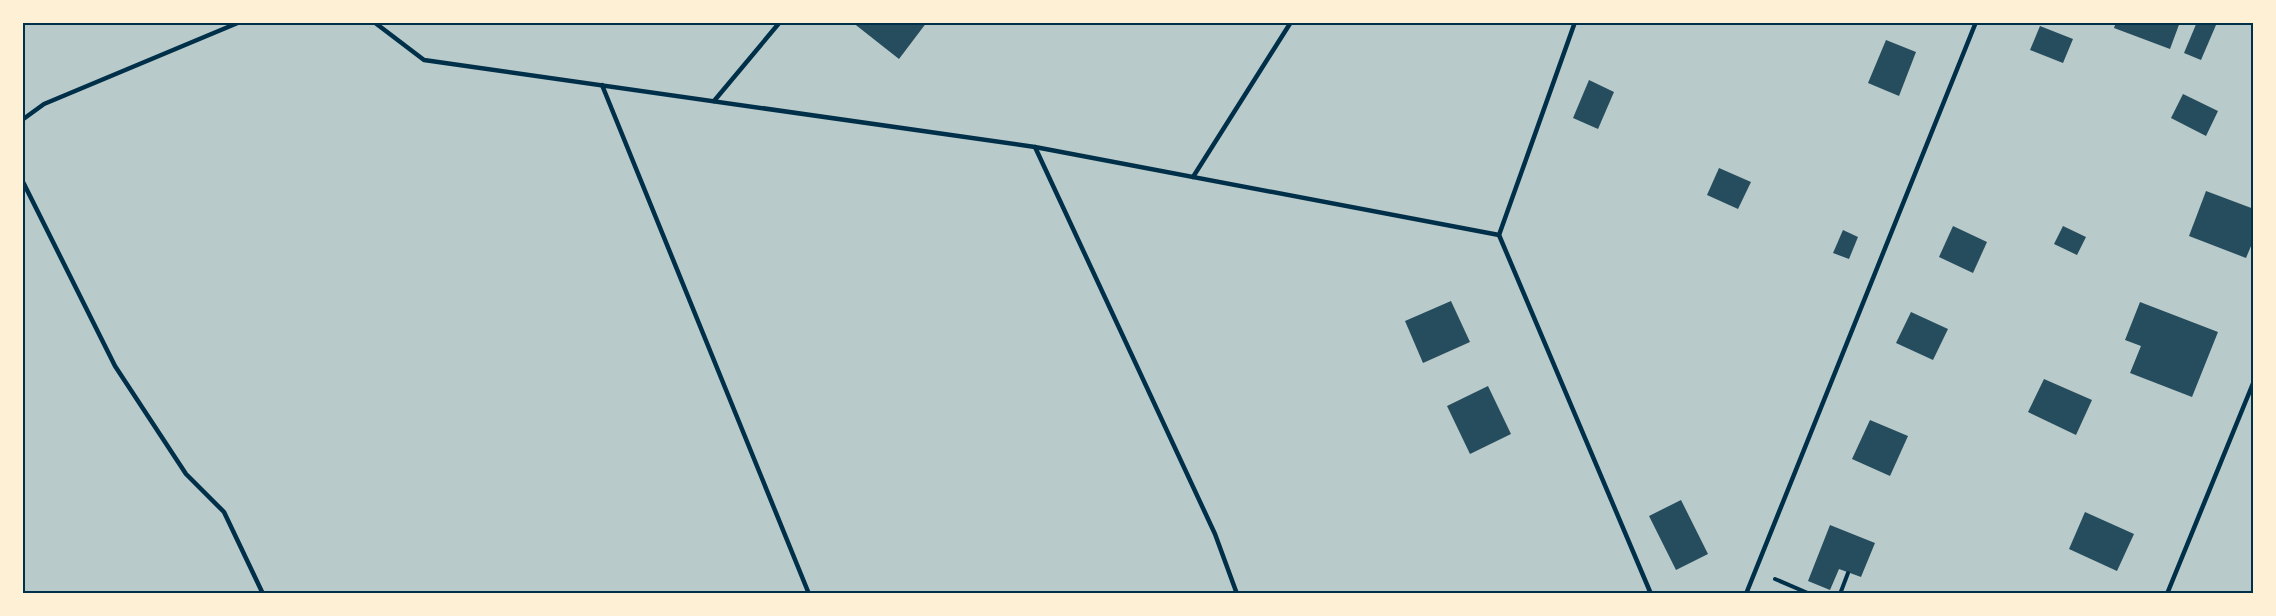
<svg xmlns="http://www.w3.org/2000/svg" width="2276" height="616" font-family="Inter,sans-serif">
	<rect width="100%" height="100%" fill="#fdf0d5"/>
	<polygon fill="#b9caca" points="22,23 2253,23 2253,593 23,593"/>
	<g fill="#264d5e">
		<polygon points="852,22 927,22 899,59"/>
		<polygon points="2116,22 2180,22 2170,49 2114,28"/>
		<polygon points="2197,22 2216,25 2201,60 2184,53"/>
		<polygon points="2040,26 2073,39 2063,63 2030,50"/>
		<polygon points="1886,40 1916,52 1899,96 1868,83"/>
		<polygon points="1589,80 1614,92 1598,129 1573,118"/>
		<polygon points="2183,94 2218,111 2206,136 2171,118"/>
		<polygon points="1719,168 1751,182 1738,209 1707,195"/>
		<polygon points="2206,191 2254,209 2254,239 2246,258 2189,236"/>
		<polygon points="1953,226 1987,242 1973,273 1939,257"/>
		<polygon points="2063,226 2086,237 2077,255 2054,244"/>
		<polygon points="1843,230 1858,237 1849,259 1833,253"/>
		<polygon points="1451,301 1470,342 1423,363 1405,321"/>
		<polygon points="2140,302 2218,332 2192,397 2130,373 2141,346 2125,340"/>
		<polygon points="1911,312 1948,329 1933,360 1896,343"/>
		<polygon points="2044,379 2092,400 2076,435 2028,412"/>
		<polygon points="1488,386 1511,434 1470,454 1447,406"/>
		<polygon points="1870,420 1908,436 1890,476 1852,459"/>
		<polygon points="1681,500 1708,554 1676,570 1649,516"/>
		<polygon points="2085,512 2134,534 2117,571 2069,549"/>
		<polygon points="1830,525 1875,543 1861,577 1839,569 1830,590 1808,581"/>
	</g>
	<g fill="none" stroke-linecap="round" stroke-linejoin="round">
		<g stroke="#003049" stroke-width="4">
			<polyline points="1775,579 1810,594"/>
			<polyline points="1840,594 1848,573"/>
		</g>
		<g stroke="#003049" stroke-width="4.5">
			<polyline points="374,22 424,60 1035,147 1499,235"/>
			<polyline points="1575,22 1499,235 1651,594"/>
			<polyline points="602,85 809,594"/>
			<polyline points="714,101 780,22"/>
			<polyline points="22,120 44,104 240,22"/>
			<polyline points="1035,147 1215,534 1237,594"/>
			<polyline points="1193,177 1291,22"/>
			<polyline points="22,180 115,366 186,474 224,512 263,594"/>
			<polyline points="1746,594 1976,22"/>
			<polyline points="2167,594 2254,381"/>
		</g>
	</g>
	<rect width="2276" height="616" fill="none" stroke="#fdf0d5" stroke-width="48"/>
	<rect x="24" y="24" width="2228" height="568" fill="none" stroke="#003049" stroke-width="2"/>
</svg>
